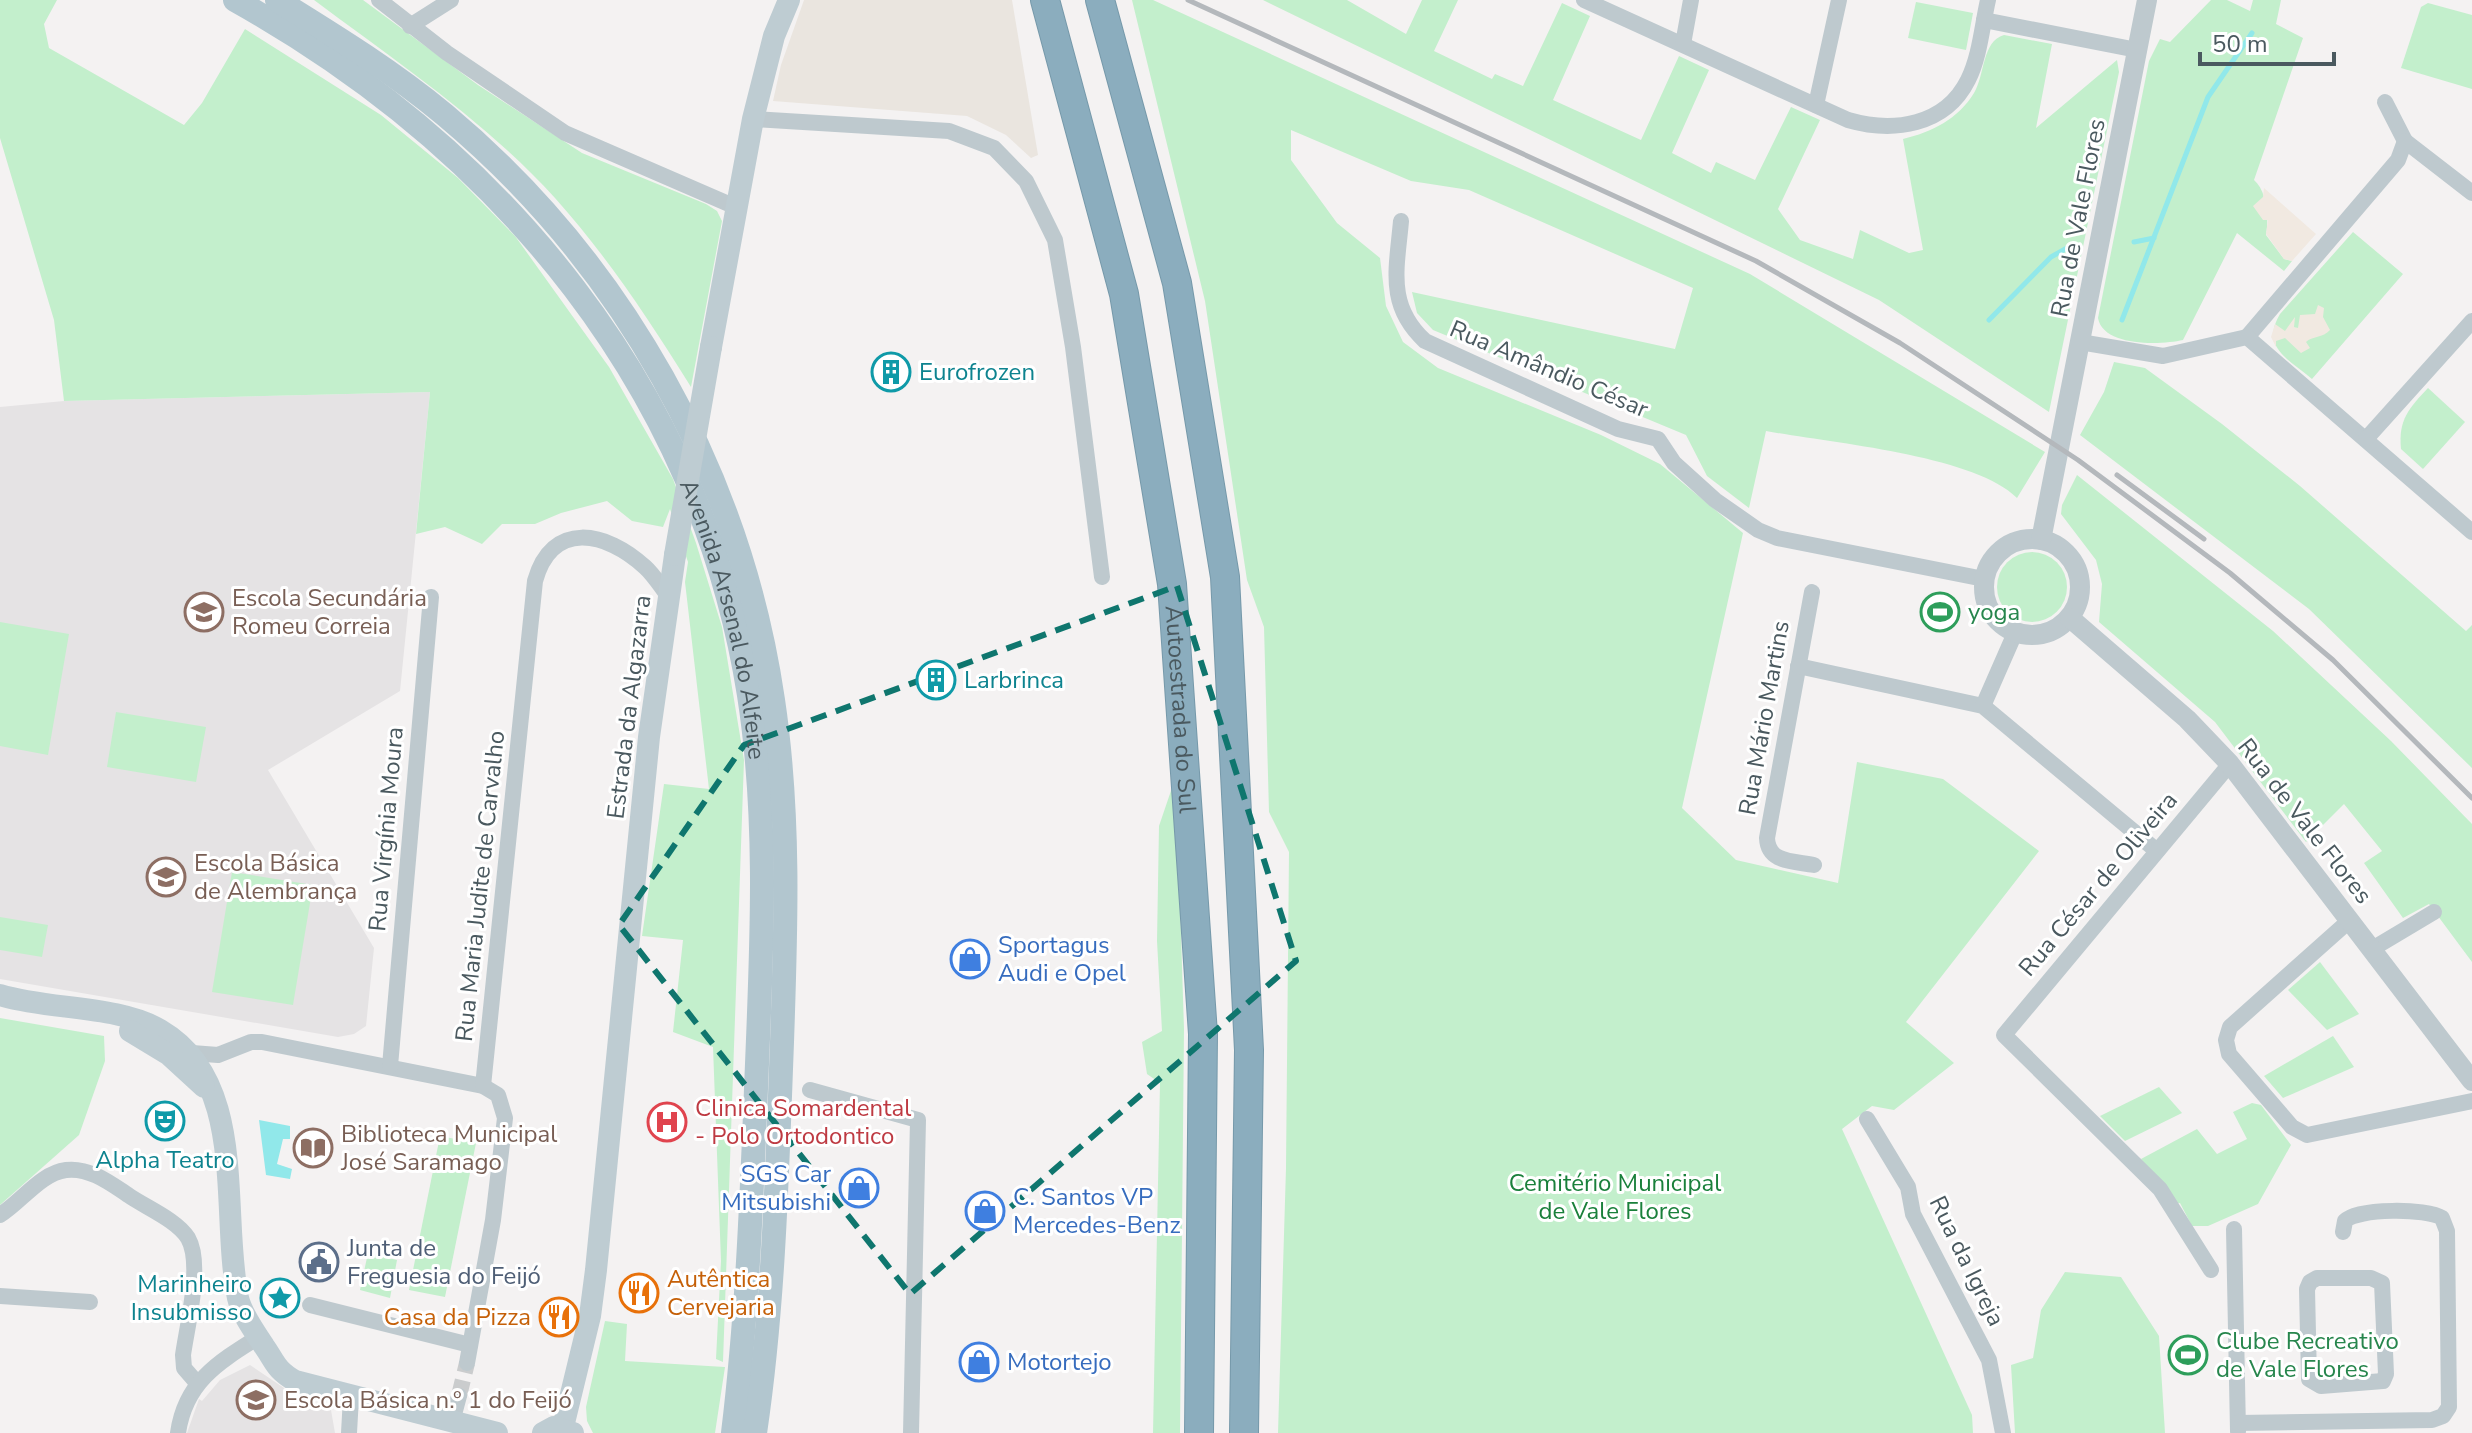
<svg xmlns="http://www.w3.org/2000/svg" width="2472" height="1433" font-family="'Nunito Sans',sans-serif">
	<rect width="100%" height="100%" fill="#f4f2f2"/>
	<polygon fill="#eae5df" points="804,0 1012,0 1038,155 1031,158 1006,135 967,116 773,101 781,65"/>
	<g fill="#e5e3e4">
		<polygon points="430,392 400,691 268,770 374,948 366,1026 354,1034 338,1037 0,979 0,407 64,401"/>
		<polygon points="250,1365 284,1388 331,1410 335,1433 187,1433 199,1399 202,1401 220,1380"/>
	</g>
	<g fill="#c3efcc">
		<polygon points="0,0 57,0 44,24 49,48 184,125 202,103 245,29 381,115 458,178 515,236 609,367 673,479 696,543 722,627 744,760 723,1362 716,1359 721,1261 713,1047 673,1032 683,940 642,936 664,784 709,789 685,582 688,562 670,509 663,527 632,521 607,501 561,513 535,524 502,524 482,544 445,527 416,534 430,392 64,401 54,320 0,138"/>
		<path d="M314 0H363L478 85 582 153 706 204 717 211 722 221 691 387C650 321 607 256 555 198 485 121 397 62 314 0Z"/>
		<path d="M1132 0H1153L1750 274 2045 452 2017 498C1974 455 1830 443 1766 431L1749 508 1707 476 1686 435 1433 330 1417 313 1412 292 1675 349 1693 288 1469 190 1411 181 1291 130V160L1337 223 1380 258 1386 306 1403 342 1438 368 1601 435 1660 464 1743 533 1682 808 1736 860 1838 883 1857 762 1943 779 2039 851 1906 1022 1954 1063 1894 1110 1872 1106 1842 1129 1972 1415 1973 1433H1278L1286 1168 1289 852 1269 812 1264 627 1247 580 1205 301Z"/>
		<path d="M1263 0H1347L1406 34 1422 0H1458L1434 51 1492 79 1495 74 1523 86 1562 3 1590 16 1553 100 1641 140 1679 56 1709 70 1672 153 1711 173 1716 162 1755 180 1791 107 1820 120 1778 209 1800 240 1853 259 1860 230 1909 253 1923 250 1903 139C1932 132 1958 119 1974 93 1985 75 1982 41 2004 35L2052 44 2036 128 2117 60 2119 72 2049 412 1879 300Z"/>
		<path d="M2211 0H2227L2250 11 2253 0H2281L2276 24 2303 38 2254 180C2267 191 2269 218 2266 235L2284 259 2292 261 2284 271 2237 233 2183 340C2161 345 2103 347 2098 318L2149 61 2160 39 2170 42Z"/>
		<polygon points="1916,2 1973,13 1966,50 1908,38"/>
		<polygon points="2428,3 2472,15 2472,89 2401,68 2421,7"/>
		<path d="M2353 232 2403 274 2312 379C2289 359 2260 348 2280 314Z"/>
		<polygon points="2114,362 2145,368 2222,424 2300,486 2466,631 2472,625 2472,768 2309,609 2080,435 2104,392"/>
		<path d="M2428 388 2465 422 2423 469 2401 449C2398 420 2409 408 2428 388Z"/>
		<polygon points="2077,475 2273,631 2391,741 2472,824 2472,962 2429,904 2403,918 2364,863 2382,851 2344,804 2306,842 2215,722 2099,622 2102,584 2096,560 2061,514 2062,505"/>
		<circle cx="2032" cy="587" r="35"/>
		<polygon points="0,622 69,634 48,755 0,746"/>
		<polygon points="116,712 206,727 196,782 107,767"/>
		<polygon points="1176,776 1184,1029 1180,1433 1153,1433 1160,1083 1147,1074 1142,1042 1162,1031 1157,941 1159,826"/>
		<polygon points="232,872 313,885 293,1005 212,992"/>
		<polygon points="0,917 48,925 42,957 0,950"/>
		<polygon points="2320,962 2359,1014 2327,1030 2288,990"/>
		<polygon points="0,1018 104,1036 105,1061 79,1135 0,1205"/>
		<polygon points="2333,1036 2354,1067 2283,1098 2264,1076"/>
		<polygon points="2159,1087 2182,1113 2125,1141 2100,1116"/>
		<polygon points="2252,1103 2261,1105 2291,1145 2258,1204 2208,1226 2192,1226 2180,1203 2175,1204 2141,1159 2197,1129 2217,1154 2247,1139 2233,1112"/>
		<polygon points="440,1136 476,1143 445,1297 409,1290"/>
		<polygon points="368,1253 397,1260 390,1298 360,1290"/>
		<polygon points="2065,1272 2121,1277 2159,1336 2165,1433 2015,1433 2011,1365 2033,1358 2041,1310"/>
		<polygon points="605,1321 627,1324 625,1361 725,1367 715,1433 593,1433 587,1421 586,1407"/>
	</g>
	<g fill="#f1e9e1">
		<polygon points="2264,188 2316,234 2292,261 2284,259 2266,234 2268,220 2263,220 2253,206 2263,197"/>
		<path d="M2318 305 2324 308 2323 317 2330 330C2323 338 2312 336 2306 342L2310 348 2301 353 2285 338 2276 341V347L2271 337 2275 324 2285 331 2295 317 2294 327 2298 328 2300 315 2315 314Z"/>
	</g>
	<polygon fill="#91e8ea" points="259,1120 290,1126 290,1139 283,1139 277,1164 292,1169 290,1179 266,1175"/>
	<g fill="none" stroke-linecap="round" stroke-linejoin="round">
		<g stroke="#91e8ea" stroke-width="5">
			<polyline points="2134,242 2154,238"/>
			<polyline points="1989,320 2051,257 2067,248"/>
			<polyline points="2122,320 2208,97 2252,33"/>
		</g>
		<polyline stroke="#cacccd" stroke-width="16" stroke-dasharray="16 8" stroke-linecap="butt" points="459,1396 467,1363"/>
		<defs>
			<g id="motorway">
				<path id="s2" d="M1045 0 1124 294 1172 584 1203 1034 1199 1433"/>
				<polyline points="1100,0 1177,283 1225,577 1249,1050 1244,1433"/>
			</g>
		</defs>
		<use href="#motorway" stroke="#7699aa" stroke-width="30"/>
		<g stroke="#bec9ce" stroke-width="16">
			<polyline points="379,0 447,53 565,133 738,208"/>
			<path d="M1584 0 1848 120C1893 133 1945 126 1968 80 1980 56 1982 26 1988 0"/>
			<polyline points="1984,20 2137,50"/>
			<polyline points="410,26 451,0"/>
			<polyline points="1683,44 1691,0"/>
			<polyline points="2385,102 2405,141"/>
			<polyline points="1816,105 1839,0"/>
			<polyline points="753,119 949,131 994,148 1026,181 1055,240 1073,347 1102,577"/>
			<path d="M1401 221C1397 268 1386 305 1425 341L1618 429 1658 439 1674 463 1715 500 1758 530 1777 538 1984 579"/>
			<polyline points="2247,337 2398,160 2405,141 2472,193"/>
			<polyline points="2080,342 2163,356 2247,337 2472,532"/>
			<polyline points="2366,439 2472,321"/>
			<path d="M1812 592 1767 838C1768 863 1793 861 1814 865"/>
			<polyline points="1798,666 1983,706 2157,851"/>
			<polyline points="1983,706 2015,633"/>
			<polyline points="2350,920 2230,1027 2226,1040 2229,1054 2292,1127 2307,1135 2472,1101"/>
			<polyline points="2372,949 2434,912"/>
			<polyline points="192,1053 218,1055 251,1042 262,1042 483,1086 498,1095 505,1118 493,1220 467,1363"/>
			<polyline points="390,1066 431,597"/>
			<path d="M483 1086 535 581C552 520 606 531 645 567 654 575 661 587 669 597"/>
			<polyline points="810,1090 918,1120 911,1433"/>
			<polyline points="1867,1119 1908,1187 1913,1214 1989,1360 2003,1433"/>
			<path d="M0 1215C21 1202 41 1173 66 1170 89 1167 110 1183 128 1195 145 1207 177 1220 188 1238 203 1264 187 1326 183 1355L184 1368 197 1383"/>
			<polyline points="2234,1229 2238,1431"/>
			<polyline points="2211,1270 2160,1189 2004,1035 2230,764"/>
			<polygon points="2317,1278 2371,1278 2382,1283 2386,1374 2383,1381 2321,1386 2309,1379 2307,1289 2310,1282"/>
			<polyline points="0,1296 90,1302"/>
			<polyline points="310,1305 470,1345"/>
			<polyline points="452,1422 459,1396"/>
			<path d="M2238 1423 2432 1420 2443 1416 2449 1407 2447 1231 2442 1218C2427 1208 2357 1208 2345 1221L2343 1232"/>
			<path d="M178 1433C185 1383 217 1363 257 1338"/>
			<polyline points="349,1433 351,1397"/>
		</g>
		<g stroke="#bec9ce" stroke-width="20">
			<circle cx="2032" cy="587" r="48"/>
			<polyline points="2041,540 2147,0"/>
			<polyline points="2070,618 2187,719 2230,764 2472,1081"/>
		</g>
		<g stroke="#beccd2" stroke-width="22">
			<polyline points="711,347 753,119 774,36 789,0"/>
			<path d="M0 995C48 1010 118 1005 160 1030 249 1082 220 1211 238 1298 242 1315 255 1332 264 1346 276 1363 275 1369 295 1381L497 1433"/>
			<polyline points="130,1031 168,1054 204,1087"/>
			<polyline points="563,1427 590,1316 596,1270 649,737 675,555"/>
			<polyline points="543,1433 554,1427 573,1433"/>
		</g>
		<g stroke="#b2c6cf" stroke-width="24">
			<path id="s1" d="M235 0C503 150 700 387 749 695 768 817 762 941 757 1064 752 1188 748 1310 733 1433"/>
			<path d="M277 0C335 36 392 71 445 115 621 262 740 473 773 700 790 814 786 928 782 1042 777 1173 774 1304 755 1433"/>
		</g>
		<use href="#motorway" stroke="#8badbe" stroke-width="28"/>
		<g stroke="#b4b8bc" stroke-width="5">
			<polyline points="1188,0 1756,261 1900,343 2078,460 2230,573 2333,660 2472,798"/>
			<polyline points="2117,475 2204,539"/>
		</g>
		<polyline stroke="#beccd2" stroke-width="22" points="675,555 711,347"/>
	</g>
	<path fill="none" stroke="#0f766e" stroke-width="6" stroke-dasharray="16 10" stroke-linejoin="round" d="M1177 586 1296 961 910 1294 619 925 744 745Z"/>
	<defs>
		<symbol id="building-ring" viewBox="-11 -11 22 22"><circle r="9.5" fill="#fff" stroke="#0f9aa8" stroke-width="1.5"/><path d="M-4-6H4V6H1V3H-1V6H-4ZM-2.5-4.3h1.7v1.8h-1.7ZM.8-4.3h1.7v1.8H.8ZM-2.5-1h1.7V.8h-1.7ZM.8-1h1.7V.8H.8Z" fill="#0f9aa8"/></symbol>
		<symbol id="school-ring" viewBox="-11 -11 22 22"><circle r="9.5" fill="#fff" stroke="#8d6e63" stroke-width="1.5"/><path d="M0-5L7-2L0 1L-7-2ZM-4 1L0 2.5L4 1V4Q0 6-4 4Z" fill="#8d6e63"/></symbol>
		<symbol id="stadium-ring" viewBox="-11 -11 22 22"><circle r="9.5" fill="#fff" stroke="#2e9e5b" stroke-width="1.5"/><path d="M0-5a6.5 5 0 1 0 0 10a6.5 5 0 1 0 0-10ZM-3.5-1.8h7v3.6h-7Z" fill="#2e9e5b"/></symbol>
		<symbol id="shop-ring" viewBox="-11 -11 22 22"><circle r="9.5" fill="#fff" stroke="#3f7fe0" stroke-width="1.5"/><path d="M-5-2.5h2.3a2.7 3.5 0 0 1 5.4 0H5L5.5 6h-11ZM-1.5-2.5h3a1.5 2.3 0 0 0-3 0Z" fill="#3f7fe0"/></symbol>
		<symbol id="theatre-ring" viewBox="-11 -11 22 22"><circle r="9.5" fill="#fff" stroke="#0f9aa8" stroke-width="1.5"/><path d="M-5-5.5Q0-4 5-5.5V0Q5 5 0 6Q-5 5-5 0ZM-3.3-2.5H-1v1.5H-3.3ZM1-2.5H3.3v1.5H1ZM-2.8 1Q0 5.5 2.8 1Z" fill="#0f9aa8"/></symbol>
		<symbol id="hospital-ring" viewBox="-11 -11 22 22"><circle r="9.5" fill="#fff" stroke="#e0444e" stroke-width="1.5"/><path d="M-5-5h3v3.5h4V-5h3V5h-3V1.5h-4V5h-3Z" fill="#e0444e"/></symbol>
		<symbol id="library-ring" viewBox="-11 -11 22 22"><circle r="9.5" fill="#fff" stroke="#8d6e63" stroke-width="1.5"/><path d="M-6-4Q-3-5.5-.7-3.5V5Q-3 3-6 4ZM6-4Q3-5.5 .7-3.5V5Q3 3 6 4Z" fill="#8d6e63"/></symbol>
		<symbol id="civic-ring" viewBox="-11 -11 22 22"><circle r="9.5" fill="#fff" stroke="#5c6f8a" stroke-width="1.5"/><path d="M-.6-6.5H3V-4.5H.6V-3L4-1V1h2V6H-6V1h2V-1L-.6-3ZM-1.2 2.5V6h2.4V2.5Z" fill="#5c6f8a"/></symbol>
		<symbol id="restaurant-ring" viewBox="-11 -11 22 22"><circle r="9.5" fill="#fff" stroke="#e8710a" stroke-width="1.5"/><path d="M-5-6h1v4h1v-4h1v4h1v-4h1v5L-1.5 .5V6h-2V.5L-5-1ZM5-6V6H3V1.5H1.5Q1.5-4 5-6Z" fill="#e8710a"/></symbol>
		<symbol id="sight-ring" viewBox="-11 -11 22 22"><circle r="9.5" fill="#fff" stroke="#0f9aa8" stroke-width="1.5"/><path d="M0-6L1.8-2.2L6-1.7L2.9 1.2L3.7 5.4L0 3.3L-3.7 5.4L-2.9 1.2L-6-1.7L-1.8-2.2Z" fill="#0f9aa8"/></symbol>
	</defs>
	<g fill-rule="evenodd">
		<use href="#building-ring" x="869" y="350" width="44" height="44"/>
		<use href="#school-ring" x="182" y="590" width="44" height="44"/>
		<use href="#stadium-ring" x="1918" y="590" width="44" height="44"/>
		<use href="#building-ring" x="914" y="658" width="44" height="44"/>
		<use href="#school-ring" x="144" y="855" width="44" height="44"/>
		<use href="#shop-ring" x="948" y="937" width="44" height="44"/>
		<use href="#theatre-ring" x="143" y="1099" width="44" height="44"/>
		<use href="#hospital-ring" x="645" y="1100" width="44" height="44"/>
		<use href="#library-ring" x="291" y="1126" width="44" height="44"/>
		<use href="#shop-ring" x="837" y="1166" width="44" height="44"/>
		<use href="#shop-ring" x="963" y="1189" width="44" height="44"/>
		<use href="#civic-ring" x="297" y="1240" width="44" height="44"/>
		<use href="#restaurant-ring" x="617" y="1271" width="44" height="44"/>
		<use href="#sight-ring" x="258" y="1276" width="44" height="44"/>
		<use href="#restaurant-ring" x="537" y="1295" width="44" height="44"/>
		<use href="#stadium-ring" x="2166" y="1333" width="44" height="44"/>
		<use href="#shop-ring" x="957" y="1340" width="44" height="44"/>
		<use href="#school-ring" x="234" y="1378" width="44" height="44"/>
	</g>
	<g text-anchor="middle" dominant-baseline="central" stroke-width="6" stroke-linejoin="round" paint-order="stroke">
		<g font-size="24" fill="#4a595f" stroke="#fff">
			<text transform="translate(2078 218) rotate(-79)">Rua de Vale Flores</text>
			<text transform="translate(1549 369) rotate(23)">Rua Amândio César</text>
			<text stroke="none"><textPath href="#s1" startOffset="816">Avenida Arsenal do Alfeite</textPath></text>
			<text transform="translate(629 707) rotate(-83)">Estrada da Algazarra</text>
			<text stroke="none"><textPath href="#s2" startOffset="724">Autoestrada do Sul</textPath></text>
			<text transform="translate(1764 718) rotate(-80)">Rua Mário Martins</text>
			<text transform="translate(2305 821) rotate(52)">Rua de Vale Flores</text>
			<text transform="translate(386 829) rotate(-85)">Rua Virgínia Moura</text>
			<text transform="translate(2098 884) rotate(-50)">Rua César de Oliveira</text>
			<text transform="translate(480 886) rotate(-84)">Rua Maria Judite de Carvalho</text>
			<text transform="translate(1967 1261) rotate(64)">Rua da Igreja</text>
		</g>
		<g font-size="24" fill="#0d838f" stroke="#fff" text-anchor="start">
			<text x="919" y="372">Eurofrozen</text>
			<text x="964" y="680">Larbrinca</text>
			<text x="165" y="1160" text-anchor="middle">Alpha Teatro</text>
			<text x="252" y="1284" text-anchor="end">Marinheiro<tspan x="252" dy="28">Insubmisso</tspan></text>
		</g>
		<g font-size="24" fill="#785e54" stroke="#fff" text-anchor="start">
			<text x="232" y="598">Escola Secundária<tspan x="232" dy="28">Romeu Correia</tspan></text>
			<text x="194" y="863">Escola Básica<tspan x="194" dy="28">de Alembrança</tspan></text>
			<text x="341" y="1134">Biblioteca Municipal<tspan x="341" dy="28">José Saramago</tspan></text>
			<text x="284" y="1400">Escola Básica n.º 1 do Feijó</text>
		</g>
		<g font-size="24" fill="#27864d" stroke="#fff" text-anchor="start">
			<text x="1968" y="612">yoga</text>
			<text x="2216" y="1341">Clube Recreativo<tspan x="2216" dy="28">de Vale Flores</tspan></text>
		</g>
		<g font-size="24" fill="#366cbe" stroke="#fff" text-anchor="start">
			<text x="998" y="945">Sportagus<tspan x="998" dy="28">Audi e Opel</tspan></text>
			<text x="831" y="1174" text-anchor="end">SGS Car<tspan x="831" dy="28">Mitsubishi</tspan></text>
			<text x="1013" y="1197">C. Santos VP<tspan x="1013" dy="28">Mercedes-Benz</tspan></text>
			<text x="1007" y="1362">Motortejo</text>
		</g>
		<g font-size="24" fill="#be3a42" stroke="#fff" text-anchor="start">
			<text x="695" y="1108">Clinica Somardental<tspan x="695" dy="28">- Polo Ortodontico</tspan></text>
		</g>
		<g font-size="24" fill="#1a803b" stroke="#fff">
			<text x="1615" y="1183">Cemitério Municipal<tspan x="1615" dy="28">de Vale Flores</tspan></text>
		</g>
		<g font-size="24" fill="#4e5e75" stroke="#fff" text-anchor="start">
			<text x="347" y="1248">Junta de<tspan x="347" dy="28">Freguesia do Feijó</tspan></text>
		</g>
		<g font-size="24" fill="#c56008" stroke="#fff" text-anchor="start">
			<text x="667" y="1279">Autêntica<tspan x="667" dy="28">Cervejaria</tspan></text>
			<text x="531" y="1317" text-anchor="end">Casa da Pizza</text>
		</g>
	</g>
	<path d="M2200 52v12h134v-12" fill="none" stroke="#4a595f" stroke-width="4"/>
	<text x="2212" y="52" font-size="24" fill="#4a595f" stroke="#ffffff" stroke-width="6" paint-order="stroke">50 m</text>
</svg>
